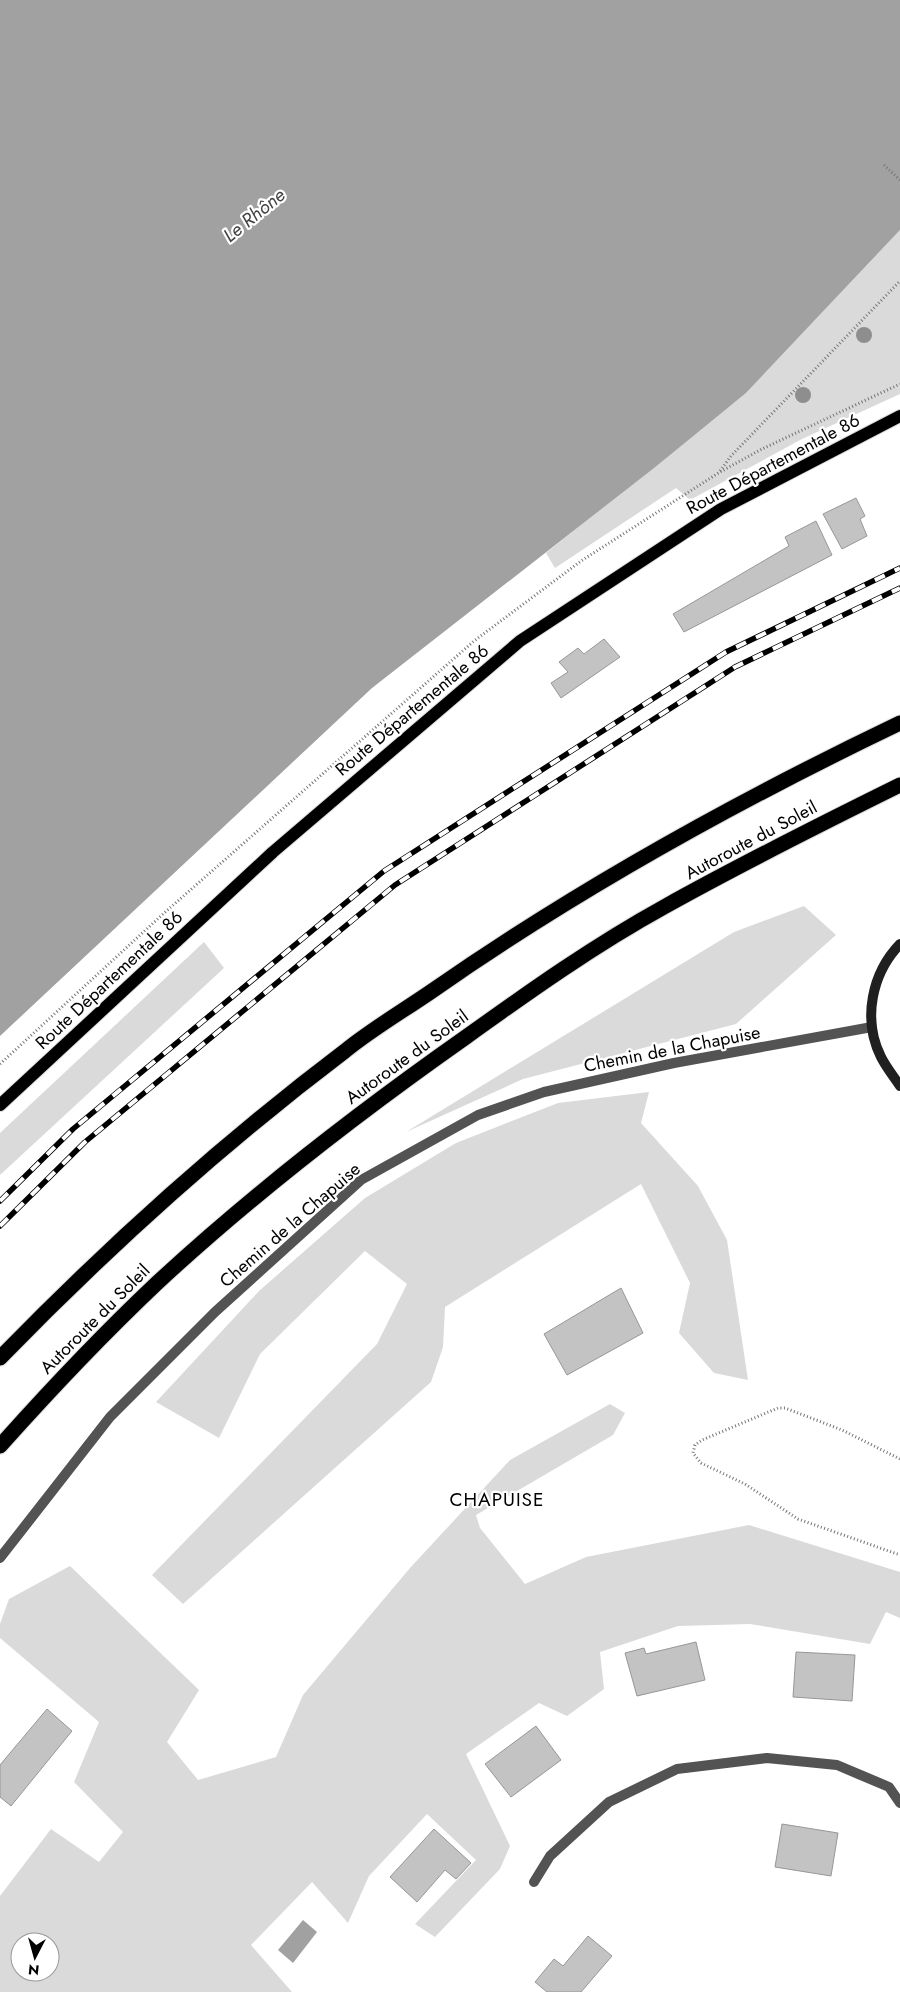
<svg xmlns="http://www.w3.org/2000/svg" width="900" height="1992" font-family="Jost,sans-serif">
	<rect width="100%" height="100%" fill="#fff"/>
	<g fill="#dadada" fill-rule="evenodd">
		<polygon points="900,230 900,394 802,439 690,500 676,488 555,568 546,553 746,393"/>
		<polygon points="804,906 836,935 736,1024 523,1079 406,1132 734,932"/>
		<polygon points="204,942 224,968 0,1175 0,1133"/>
		<polygon points="649,1092 641,1123 698,1186 727,1240 748,1380 714,1373 679,1333 690,1283 641,1184 445,1307 443,1347 431,1382 183,1604 152,1575 377,1344 407,1284 365,1251 260,1354 219,1438 156,1402 259,1291 365,1198 456,1143 558,1103"/>
		<path d="M610 1404 625 1413 613 1435 476 1515 480 1528 525 1584 586 1557 749 1525 900 1572V1618L886 1612 870 1644 750 1624 678 1626 600 1652 604 1689 567 1716 539 1703 466 1754 510 1846 500 1869 435 1937 415 1924 476 1860 427 1814 369 1876 348 1923 312 1882 251 1945 292 1992H0V1896L51 1829 99 1862 123 1832 74 1782 99 1722 0 1638V1624L9 1599 70 1566 199 1690 167 1742 198 1780 276 1757 303 1695 410 1568 510 1460ZM20 1942H50V1972H20Z"/>
	</g>
	<g fill="#a1a1a1">
		<polygon points="0,0 900,0 900,230 746,393 654,468 372,688 0,1036"/>
		<polygon points="303,1920 317,1932 293,1963 278,1950"/>
	</g>
	<g fill="#c3c3c3" stroke="#979797">
		<polygon points="856,498 865,516 860,519 867,536 842,549 823,514"/>
		<polygon points="816,521 832,555 684,632 673,614 789,546 785,537"/>
		<polygon points="604,639 620,657 561,698 551,683 568,672 559,662 578,648 584,654"/>
		<polygon points="621,1288 643,1333 567,1375 544,1334"/>
		<polygon points="696,1642 705,1680 637,1696 625,1653 644,1648 646,1654"/>
		<polygon points="796,1652 855,1655 852,1701 793,1697"/>
		<polygon points="47,1709 72,1731 11,1806 0,1797 0,1765"/>
		<polygon points="536,1726 561,1760 511,1797 485,1764"/>
		<polygon points="782,1824 838,1833 831,1876 775,1867"/>
		<polygon points="434,1829 471,1863 456,1879 445,1870 417,1902 390,1877"/>
		<polygon points="588,1936 612,1956 581,1992 547,1992 535,1982 554,1959 563,1966"/>
	</g>
	<g fill="none" stroke-linecap="round" stroke-linejoin="round">
		<defs>
			<polyline id="primary" points="0,1105 273,852 520,641 721,509 900,416"/>
			<g id="highway">
				<path d="M0 1358C107 1248 222 1144 345 1051 372 1029 403 1011 432 991 581 887 737 801 900 723"/>
				<path d="M0 1446C50 1390 102 1335 157 1283 253 1194 358 1113 466 1037 530 991 595 945 664 907 741 864 821 824 900 785"/>
			</g>
		</defs>
		<use href="#primary" stroke="#dbdbdb" stroke-width="14"/>
		<use href="#highway" stroke="#dbdbdb" stroke-width="17"/>
		<g stroke="#757575" stroke-width="3" stroke-dasharray="1 2.5" stroke-linecap="butt">
			<polyline points="884,165 900,180"/>
			<polyline points="720,471 731,456 900,281"/>
			<polyline points="0,1064 163,914 474,641 581,561 720,472 762,449 900,384"/>
			<polyline points="900,1459 842,1430 785,1408 778,1408 702,1440 695,1445 693,1453 701,1463 745,1484 798,1519 900,1555"/>
		</g>
		<g stroke="#535353" stroke-width="10">
			<polyline points="0,1558 110,1417 215,1312 361,1180 478,1115 544,1092 674,1063 872,1027"/>
			<polyline points="534,1882 550,1856 609,1802 677,1769 767,1758 837,1765 889,1787 900,1803"/>
		</g>
		<path stroke="#202020" stroke-width="10" d="M900 944C872 973 862 1019 881 1057 886 1067 894 1077 900 1086"/>
		<use href="#primary" stroke="#000" stroke-width="12"/>
		<use href="#highway" stroke="#000" stroke-width="15"/>
		<defs>
			<g id="rail">
				<polyline points="0,1201 73,1129 384,871 726,652 900,568"/>
				<polyline points="0,1226 85,1142 395,885 735,667 900,588"/>
			</g>
		</defs>
		<use href="#rail" stroke="#000" stroke-width="5.5"/>
		<use href="#rail" stroke="#fff" stroke-width="4" stroke-dasharray="11" stroke-linecap="butt"/>
	</g>
	<g fill="#8e8e8e">
		<circle cx="864" cy="335" r="8"/>
		<circle cx="803" cy="395" r="8"/>
	</g>
	<g text-anchor="middle" dominant-baseline="central" stroke-width="4.5" stroke-linejoin="round" paint-order="stroke">
		<g font-size="18" fill="#000" stroke="#fff">
			<text transform="translate(773 464) rotate(-28)">Route Départementale 86</text>
			<text transform="translate(412 710) rotate(-40)">Route Départementale 86</text>
			<text transform="translate(751 840) rotate(-28)">Autoroute du Soleil</text>
			<text transform="translate(109 980) rotate(-43)">Route Départementale 86</text>
			<text transform="translate(672 1049) rotate(-11)">Chemin de la Chapuise</text>
			<text transform="translate(407 1057) rotate(-36)">Autoroute du Soleil</text>
			<text transform="translate(290 1225) rotate(-41)">Chemin de la Chapuise</text>
			<text transform="translate(95 1319) rotate(-45)">Autoroute du Soleil</text>
		</g>
		<g font-size="19" font-style="italic" fill="#424242" stroke="#fff">
			<text transform="translate(254 215) rotate(-39)">Le Rhône</text>
		</g>
		<g font-size="19" letter-spacing="1" fill="#000" stroke="#fff">
			<text x="497" y="1499">CHAPUISE</text>
		</g>
	</g>
	<g transform="translate(35 1957) rotate(186)"><circle r="24" fill="#ffffff" stroke="#999999"/>
	<path d="M0-4L9 19L0 12L-9 19Z" fill="#000000"/>
	<text y="-8" font-size="14" font-weight="bold" text-anchor="middle" fill="#000000">N</text>
	</g>
</svg>
